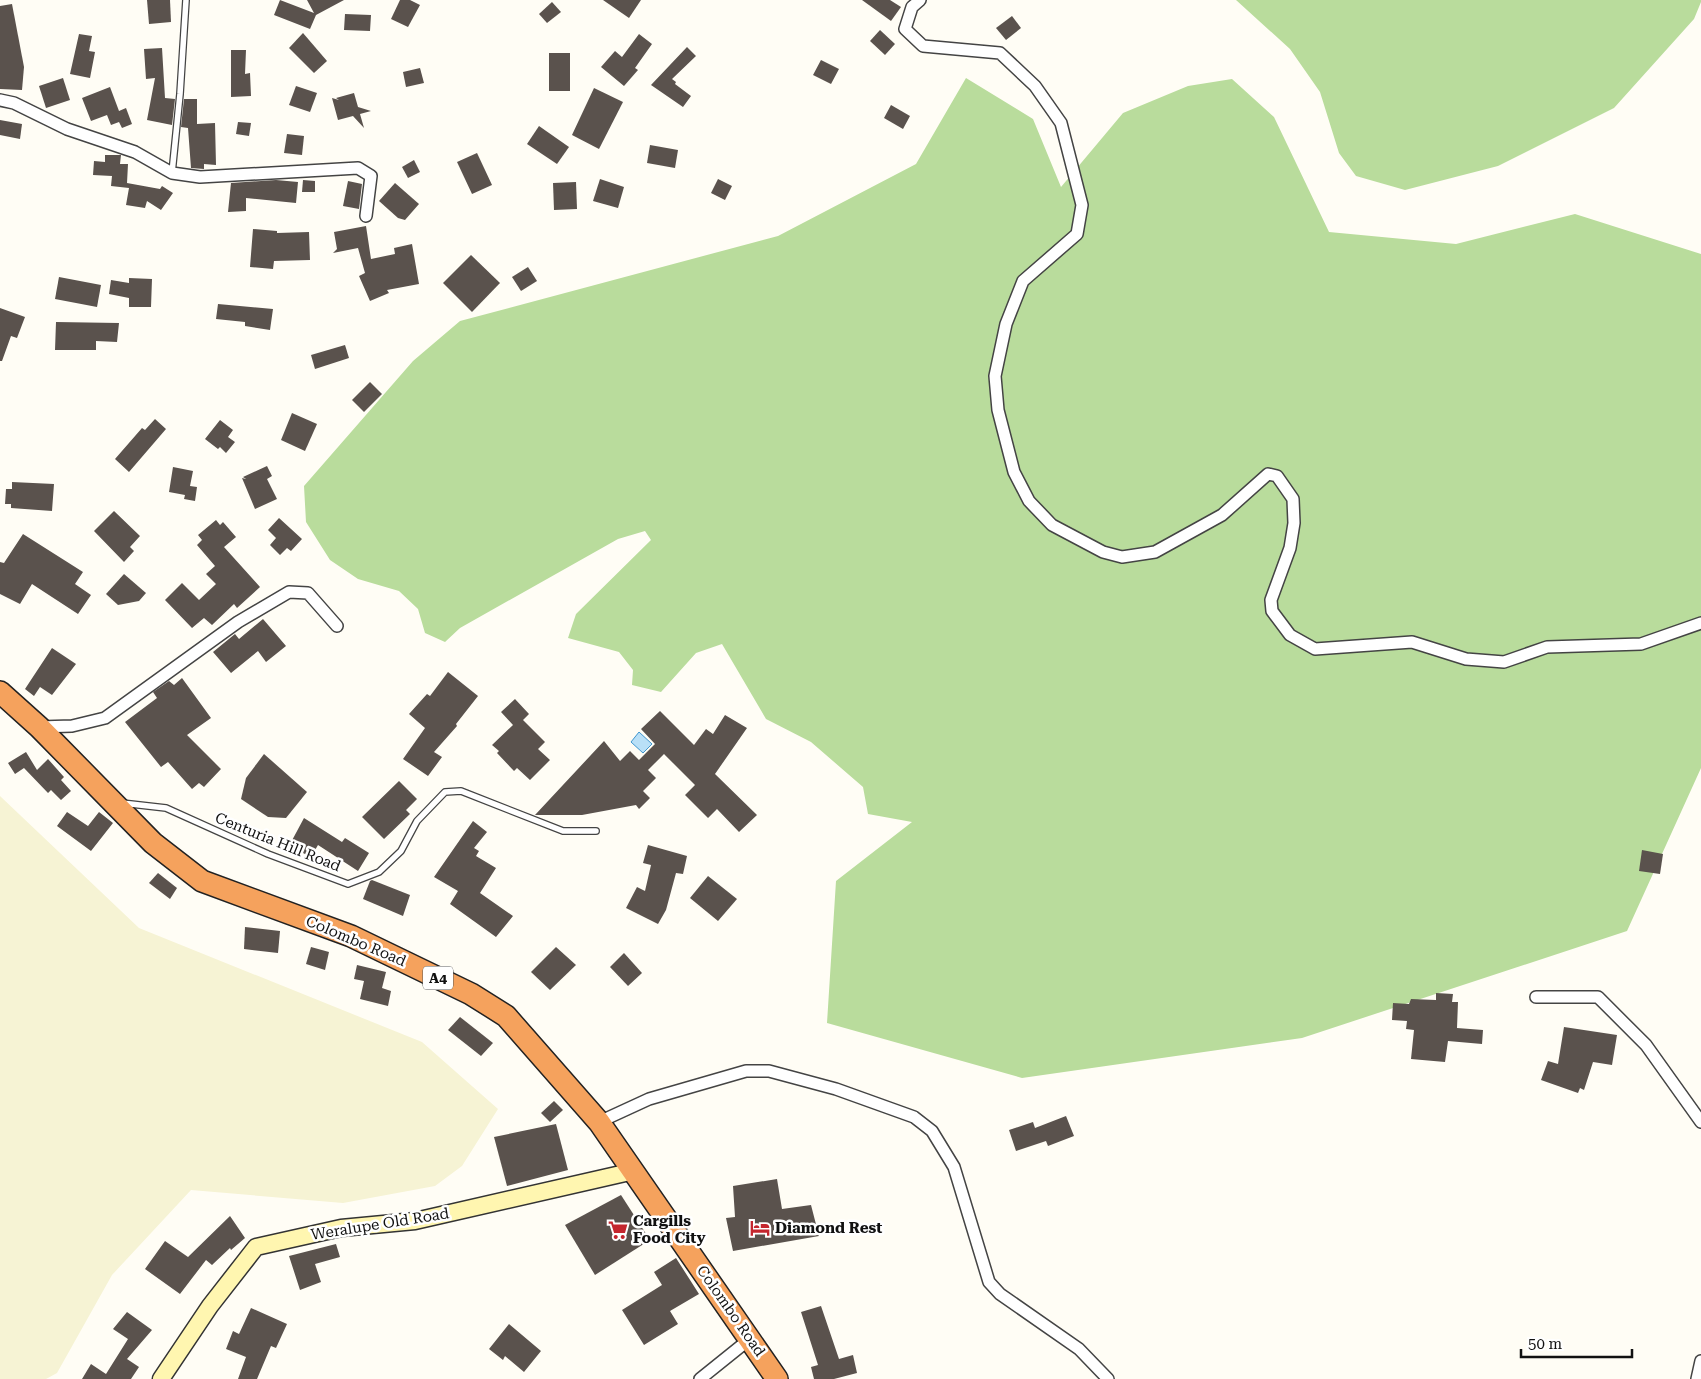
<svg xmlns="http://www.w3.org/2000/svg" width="1701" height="1379" font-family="'Roboto Serif',serif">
	<rect width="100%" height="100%" fill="#fffdf5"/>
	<polygon fill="#f6f3d4" points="0,796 139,928 422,1042 498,1109 462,1166 435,1186 343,1203 191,1190 112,1275 57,1373 46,1379 0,1379"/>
	<g fill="#b9dc9c">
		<polygon points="1236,0 1701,0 1701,2 1694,19 1614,108 1498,166 1405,190 1356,176 1339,153 1320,92 1290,49"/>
		<polygon points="966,78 1033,119 1061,187 1123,113 1188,86 1232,79 1274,117 1329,232 1456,244 1575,214 1701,254 1701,768 1627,931 1302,1038 1022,1078 827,1023 836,881 912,822 868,814 863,787 811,742 766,719 722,644 696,653 661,692 632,685 633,670 619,652 568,638 576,614 651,540 645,531 618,539 460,628 445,642 425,633 418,609 399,591 358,579 330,560 306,522 304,486 413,361 460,321 778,236 916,164"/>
	</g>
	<polygon fill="#b9e0f7" stroke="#3f96cf" points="639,732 652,744 643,753 631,742"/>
	<g fill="#5a524d">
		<polygon points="147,0 170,0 171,22 149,24"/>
		<polygon points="280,0 314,13 307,0 344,0 316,15 310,29 274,15"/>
		<polygon points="400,0 410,0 420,5 408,27 391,19"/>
		<polygon points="603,0 641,0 629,18"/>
		<polygon points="862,0 890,0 901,7 891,21"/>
		<polygon points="552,2 561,12 547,23 539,14"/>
		<polygon points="12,4 24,67 22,90 0,89 0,6"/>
		<polygon points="345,14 371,15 370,31 344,30"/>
		<polygon points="1012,16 1021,28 1006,40 996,28"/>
		<polygon points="880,30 895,44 885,55 870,41"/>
		<polygon points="303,33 327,61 314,73 289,48"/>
		<polygon points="79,34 92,36 89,51 95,52 90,78 70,74"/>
		<polygon points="639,34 652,44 635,68 638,70 624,86 601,67 615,51 622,57"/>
		<polygon points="687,47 696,56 672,79 676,82 675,84 691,96 683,107 651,85"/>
		<polygon points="162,48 165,98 175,99 172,125 147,120 155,78 146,79 144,49"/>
		<polygon points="231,50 246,50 245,74 250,73 251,96 231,97"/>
		<rect x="549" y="53" width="21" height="38"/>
		<polygon points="821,60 839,69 831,84 813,75"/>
		<polygon points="420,68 424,83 406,87 403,72"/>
		<polygon points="63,78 70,100 46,108 39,86"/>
		<polygon points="296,86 317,93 310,112 289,105"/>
		<polygon points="110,87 119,111 126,108 132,124 122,128 119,122 111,125 107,115 91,121 82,98"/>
		<polygon points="594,88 623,102 599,149 572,135"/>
		<polygon points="354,93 358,107 371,111 360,114 364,128 353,116 338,120 332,98 339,100 336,98"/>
		<polygon points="184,99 197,99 197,124 215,123 216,165 204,164 204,169 191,168 188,128 181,127"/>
		<polygon points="891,105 910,116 903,129 884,118"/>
		<polygon points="0,120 22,124 20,139 0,135"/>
		<polygon points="238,122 251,123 249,136 236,134"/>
		<polygon points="539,126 569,147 557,164 527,144"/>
		<polygon points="287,134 304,136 302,155 284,153"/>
		<polygon points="650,145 678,150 675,168 647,163"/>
		<polygon points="477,153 492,185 472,194 457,162"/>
		<polygon points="105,155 121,155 120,164 128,164 127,183 160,189 162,186 173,193 161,210 147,201 145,208 126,205 129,188 111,186 112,176 93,175 94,161 105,162"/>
		<polygon points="414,160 420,172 408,178 402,167"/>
		<polygon points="600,179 624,187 618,208 593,201"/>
		<polygon points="718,179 732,186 725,200 711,193"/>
		<polygon points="276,180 298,182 296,203 246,198 246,211 228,212 231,183"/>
		<polygon points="303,180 315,181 315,192 302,192"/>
		<polygon points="348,181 362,184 359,209 343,206"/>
		<polygon points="576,182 577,209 554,210 553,183"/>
		<polygon points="395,183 419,204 405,220 398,218 379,201"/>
		<polygon points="366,226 371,259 395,254 394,248 412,244 419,284 387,290 389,293 370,301 359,276 365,273 358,248 333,253 337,249 334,232"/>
		<polygon points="253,229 277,231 277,233 309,232 310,260 274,261 273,269 250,267"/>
		<polygon points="471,255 500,283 472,312 443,283"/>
		<polygon points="528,267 537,281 521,291 512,277"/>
		<polygon points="59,277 101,285 97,307 55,299"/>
		<polygon points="129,278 152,279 151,307 129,307 129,298 109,294 111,280 129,283"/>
		<polygon points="218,304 273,309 270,330 245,326 245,322 216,319"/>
		<polygon points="0,308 25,317 17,338 11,336 2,361 0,361"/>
		<polygon points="56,322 119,323 117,342 96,341 96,350 55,350"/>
		<polygon points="345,345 349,358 315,369 311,355"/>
		<polygon points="370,382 382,394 364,412 352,400"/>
		<polygon points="292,413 317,424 305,451 281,440"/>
		<polygon points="155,419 166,429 129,472 115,459 142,428 145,430"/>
		<polygon points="220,420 233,430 228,437 235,442 226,453 220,447 218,449 205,439"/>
		<polygon points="267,466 272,476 267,479 277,499 255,509 242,478 246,479 243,477"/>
		<polygon points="173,467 193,471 190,486 197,487 195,501 184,499 185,495 169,492"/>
		<polygon points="12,482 54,484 52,511 11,508 11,504 5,504 6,489 12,489"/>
		<polygon points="114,511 140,536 130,547 134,551 124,562 94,531"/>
		<polygon points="279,518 302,539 291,551 287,548 280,555 270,545 276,538 268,530"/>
		<polygon points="216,520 220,525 223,522 236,537 224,547 260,587 237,608 234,604 212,625 204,618 192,628 165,600 182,583 199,600 216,584 206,574 215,566 197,545 202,540 198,535"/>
		<polygon points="23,534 83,572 75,584 91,595 78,614 32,584 20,604 0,594 0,562 4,563"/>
		<polygon points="124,574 146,593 139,601 118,605 106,594"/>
		<polygon points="263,619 286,646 266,662 258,651 231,673 213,652 235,634 239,639"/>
		<polygon points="52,648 76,664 52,695 40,687 34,696 25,689"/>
		<polygon points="448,672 478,696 456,724 457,726 434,752 442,757 428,776 403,759 425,728 409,714 427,694 430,696"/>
		<polygon points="182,678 211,718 187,735 221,769 204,787 199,783 192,789 168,762 161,767 125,722 157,698 153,692 169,681 174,685"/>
		<polygon points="515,699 529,714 523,720 545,742 538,749 550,760 530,780 517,768 514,771 497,753 499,751 492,745 513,725 501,712"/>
		<polygon points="660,711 694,745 706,729 713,734 725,715 747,728 715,774 757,815 739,832 717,809 708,818 685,795 695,785 664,754 648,770 656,778 643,791 650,798 639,809 636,805 582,815 535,815 604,741 620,761 630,751 639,760 655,744 641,729"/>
		<polygon points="26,752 37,770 48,759 64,777 61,780 71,791 61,800 51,790 48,793 24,768 15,774 8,763"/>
		<polygon points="264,754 307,792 286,818 268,817 241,799 246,778"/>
		<polygon points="399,781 417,799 406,810 410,814 384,839 362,817"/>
		<polygon points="67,812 88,826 99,812 113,823 91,851 57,826"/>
		<polygon points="304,818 342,842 345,838 369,853 358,871 318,845 311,857 289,846"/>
		<polygon points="473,821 487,832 474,848 479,851 476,856 496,868 480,893 513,916 496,937 450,904 458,891 434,877"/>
		<polygon points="648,845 687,856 683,874 676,873 666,910 658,924 626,908 637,887 645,891 651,865 643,863"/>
		<polygon points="1642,850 1663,854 1660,874 1639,871"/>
		<polygon points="158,873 177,888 170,899 149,883"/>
		<polygon points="708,876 737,899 718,921 690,898"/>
		<polygon points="372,880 410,895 403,916 363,899 370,881"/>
		<polygon points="245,927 280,931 278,953 244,949"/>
		<polygon points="311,947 329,952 325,970 306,964"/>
		<polygon points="556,947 576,965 550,990 531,972"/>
		<polygon points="624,953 642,973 628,986 610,967"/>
		<polygon points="357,965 386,972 382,988 391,991 388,1006 360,999 364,981 354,979"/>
		<polygon points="1436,993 1453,994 1452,1002 1458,1002 1457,1028 1483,1030 1482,1044 1448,1041 1445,1062 1411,1059 1414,1030 1406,1029 1407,1021 1392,1020 1393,1003 1409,1004 1411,999 1436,1000"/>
		<polygon points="460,1017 493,1043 481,1056 448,1030"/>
		<polygon points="1564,1027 1617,1035 1612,1065 1593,1062 1584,1090 1580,1088 1578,1093 1541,1080 1548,1061 1558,1064"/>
		<polygon points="554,1101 563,1110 550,1122 541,1113"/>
		<polygon points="1066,1116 1074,1136 1048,1146 1046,1141 1016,1151 1009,1130 1033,1122 1035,1128"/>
		<polygon points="556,1124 568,1170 507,1186 494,1137"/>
		<polygon points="777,1179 782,1209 811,1205 819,1236 733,1251 726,1218 735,1217 733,1186"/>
		<polygon points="621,1195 650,1240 595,1275 565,1225"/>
		<polygon points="230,1216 245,1238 231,1250 230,1248 212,1265 206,1260 180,1294 145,1269 165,1241 188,1257"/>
		<polygon points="336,1244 340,1257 315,1264 321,1282 300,1290 289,1256"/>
		<polygon points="676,1258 699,1294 670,1311 678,1324 644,1345 622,1310 662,1285 654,1272"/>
		<polygon points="821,1306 839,1359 853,1355 857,1373 834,1379 814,1379 811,1367 818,1365 801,1312"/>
		<polygon points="251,1308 287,1324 276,1348 271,1346 257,1379 238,1379 246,1357 226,1349 233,1331 239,1334"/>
		<polygon points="127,1312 152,1330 127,1359 139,1367 131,1379 82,1379 91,1364 106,1374 128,1339 113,1329"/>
		<polygon points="509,1324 541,1351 524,1372 505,1356 503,1360 489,1349"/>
	</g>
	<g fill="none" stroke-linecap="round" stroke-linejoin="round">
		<defs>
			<g id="lane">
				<polyline points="172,173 180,94 186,0"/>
				<polyline points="122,803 166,808 268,854 348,884 379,872 401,851 417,821 445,792 461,791 563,831 596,831"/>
			</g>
			<g id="street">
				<polyline points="920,0 912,7 905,29 923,46 1000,53 1035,86 1061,123 1082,205 1077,234 1023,281 1006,324 995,376 998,410 1014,472 1029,501 1052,525 1103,552 1122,557 1155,552 1222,515 1268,474 1277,476 1293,499 1294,523 1290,548 1271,600 1272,611 1290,635 1315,649 1412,642 1466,659 1504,662 1547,647 1641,644 1701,623"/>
				<polyline points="0,100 14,103 67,129 135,152 172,173 200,177 358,168 371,176 366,216"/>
				<polyline points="39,727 72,726 105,718 238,622 289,592 308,593 337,626"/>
				<polyline points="1536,997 1598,997 1646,1045 1701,1122"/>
				<polyline points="599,1122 649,1099 746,1071 769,1071 836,1089 914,1117 932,1131 954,1167 989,1282 1000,1294 1079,1349 1108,1379"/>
				<polyline points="700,1379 751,1338"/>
				<polyline points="1697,1379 1701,1361"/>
			</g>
			<polyline id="secondary" points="161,1379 210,1306 256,1247 341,1228 415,1221 634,1171"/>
			<polyline id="highway" points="0,692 39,727 153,843 202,881 351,936 471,994 506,1016 599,1122 777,1379"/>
		</defs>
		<use href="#lane" stroke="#444" stroke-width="8"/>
		<use href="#street" stroke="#444" stroke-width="14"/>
		<use href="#secondary" stroke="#333" stroke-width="19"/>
		<use href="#highway" stroke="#222" stroke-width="24"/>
		<use href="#lane" stroke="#fff" stroke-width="5.5"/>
		<use href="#street" stroke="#fff" stroke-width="11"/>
		<use href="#secondary" stroke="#fff6b0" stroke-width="16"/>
		<use href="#highway" stroke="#f5a25d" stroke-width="21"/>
	</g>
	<defs>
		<symbol id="hotel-bare" viewBox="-9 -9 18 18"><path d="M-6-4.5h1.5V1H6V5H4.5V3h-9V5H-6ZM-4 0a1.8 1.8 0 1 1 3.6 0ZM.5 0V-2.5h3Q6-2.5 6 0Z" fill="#c4262e" stroke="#fff" stroke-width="2.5" paint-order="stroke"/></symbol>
		<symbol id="supermarket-bare" viewBox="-9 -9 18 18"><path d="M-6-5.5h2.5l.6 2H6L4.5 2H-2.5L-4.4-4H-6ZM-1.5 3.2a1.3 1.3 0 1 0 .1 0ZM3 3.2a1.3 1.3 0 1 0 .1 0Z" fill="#c4262e" stroke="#fff" stroke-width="2.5" paint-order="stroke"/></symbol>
	</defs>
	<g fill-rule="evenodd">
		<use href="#hotel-bare" x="746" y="1214" width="28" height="28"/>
		<use href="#supermarket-bare" x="604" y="1216" width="28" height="28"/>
	</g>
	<g text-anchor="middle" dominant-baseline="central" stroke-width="5" stroke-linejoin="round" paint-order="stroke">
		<rect fill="#fff" stroke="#585858" stroke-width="1" x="423" y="966.5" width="30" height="23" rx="4"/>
		<g font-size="14" font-weight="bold" fill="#111">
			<text x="438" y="978">A4</text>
		</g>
		<g font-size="15" fill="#111" stroke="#fff">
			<text transform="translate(278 842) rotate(22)">Centuria Hill Road</text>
			<text transform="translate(356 941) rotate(23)">Colombo Road</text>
			<text transform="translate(380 1224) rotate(-9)">Weralupe Old Road</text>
			<text transform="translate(731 1311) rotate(55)">Colombo Road</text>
		</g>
		<g font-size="15" font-weight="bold" fill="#111" stroke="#fff" text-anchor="start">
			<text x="633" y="1221">Cargills<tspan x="633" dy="17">Food City</tspan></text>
			<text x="775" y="1228">Diamond Rest</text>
		</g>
	</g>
	<path d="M1521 1349v8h111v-8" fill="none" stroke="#111111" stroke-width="2.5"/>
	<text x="1528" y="1349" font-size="15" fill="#111111" stroke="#ffffff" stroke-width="4" paint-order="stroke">50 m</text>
</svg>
